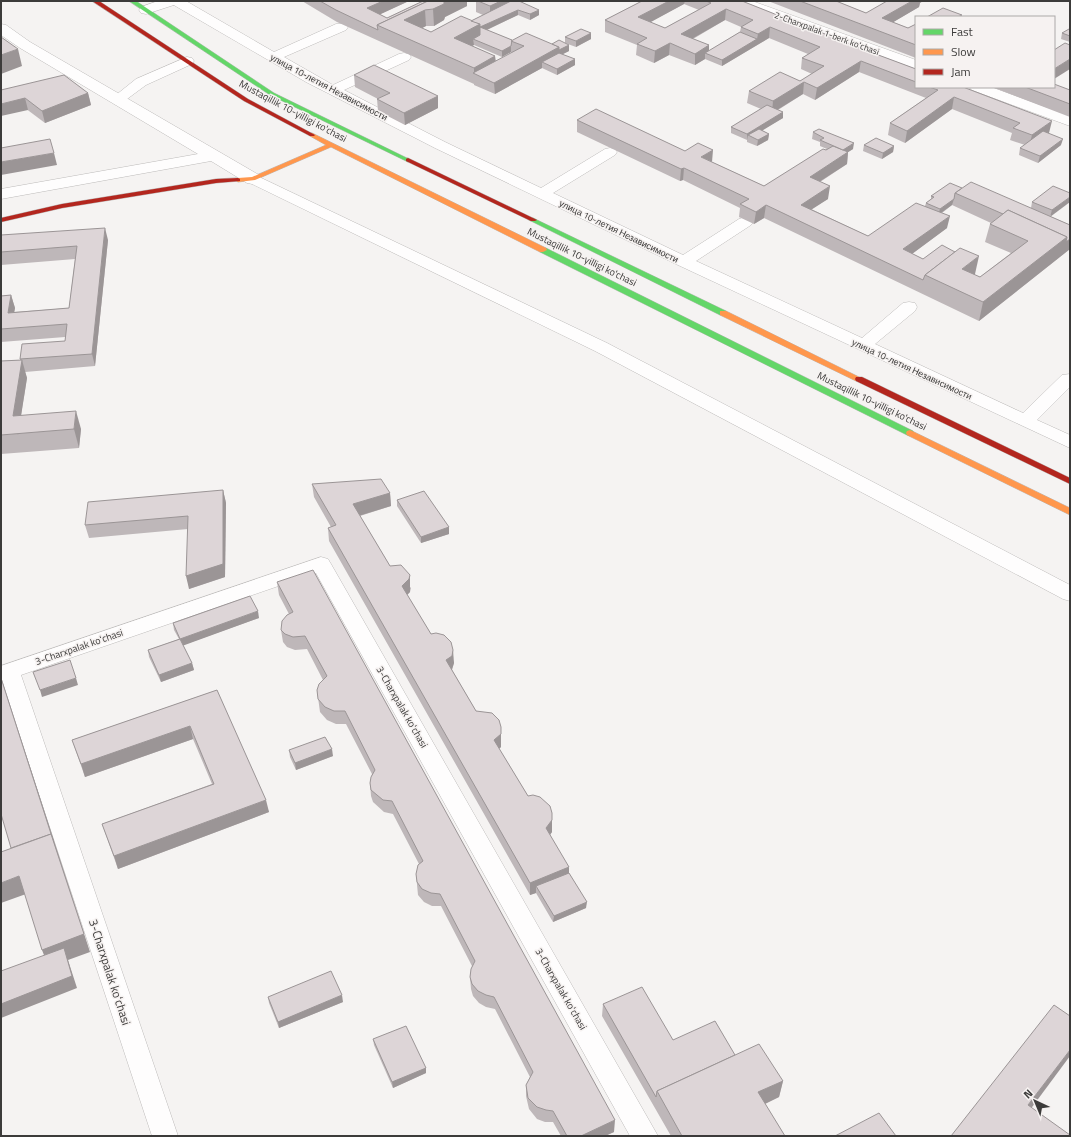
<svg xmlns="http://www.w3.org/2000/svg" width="1071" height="1137" font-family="'Titillium Web',sans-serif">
	<rect width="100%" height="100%" fill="#f5f3f2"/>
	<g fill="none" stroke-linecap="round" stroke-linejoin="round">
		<defs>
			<g id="lane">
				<polygon points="170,1 186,1 274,52 336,24 346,24 348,27 346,30 284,57 333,85 399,54 404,53 409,54 411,57 409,60 344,90 445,142 541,188 605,149 610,148 615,149 617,152 615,155 553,193 683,255 739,219 745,217 751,219 753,222 751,225 696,261 862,338 903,303 909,302 915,303 917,307 915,311 875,344 1023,413 1062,375 1070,374 1070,387 1037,420 1070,435 1070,448 678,265 435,148 306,82 172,4"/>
				<polygon points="187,57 192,58 194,61 192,64 146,85 123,102 118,103 113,102 111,99 136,79"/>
				<polygon points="253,174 607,343 1070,585 1070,601 1063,599 595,351 248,182 245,179 248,176"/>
				<polygon points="321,557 328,559 331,564 658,1136 630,1136 316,573 21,675 178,1136 152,1136 1,679 1,666"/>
			</g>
			<g id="street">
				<polygon points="158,1 179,1 177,4 146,14 141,13 139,10 141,7"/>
				<polygon points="731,1 752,1 916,60 916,70 733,4"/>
				<polygon points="1,24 6,25 30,42 259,175 261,179 259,183 253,184 247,183 211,161 1,199 1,189 198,154 20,48 1,35"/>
				<polygon points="969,87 991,87 1070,116 1070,126 972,90"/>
			</g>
			<g id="fast">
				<polygon points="129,1 136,1 274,93 411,160 408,162 406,161 270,95"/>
				<polygon points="533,218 726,311 727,313 726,315 720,315 531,221 529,220"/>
				<polygon points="540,248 546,248 913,431 914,433 910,436 907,435 540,252"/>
			</g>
			<g id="slow">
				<polygon points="312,133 546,248 547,250 543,252 540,252 331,147 255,180 238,182 235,180 238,178 252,177 326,145 310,136 309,135"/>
				<polygon points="720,311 726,311 863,379 862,381 856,381 720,315"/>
				<polygon points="910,430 1070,508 1070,515 907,435 906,433 907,431"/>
			</g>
			<g id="jam">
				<polygon points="92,1 99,1 248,99 315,135 314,136 310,136 244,101"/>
				<polygon points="408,158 535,219 537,220 535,221 531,221 406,161 406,159"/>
				<polygon points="238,178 240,179 240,181 216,183 62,208 1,222 1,218 62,204 216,179"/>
				<polygon points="856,377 862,377 1070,478 1070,484 856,381 855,379"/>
			</g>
		</defs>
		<use href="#lane" stroke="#bdbbba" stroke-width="1"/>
		<use href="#street" stroke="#bdbbba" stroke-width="1"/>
		<use href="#fast" stroke="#bdbbba" stroke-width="1"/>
		<use href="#slow" stroke="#bdbbba" stroke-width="1"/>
		<use href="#jam" stroke="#bdbbba" stroke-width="1"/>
		<use href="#lane" fill="#fefdfd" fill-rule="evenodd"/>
		<use href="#street" fill="#fefdfd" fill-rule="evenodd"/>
		<use href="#fast" fill="#63d668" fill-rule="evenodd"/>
		<use href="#slow" fill="#ff974d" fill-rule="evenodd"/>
		<use href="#jam" fill="#b3261e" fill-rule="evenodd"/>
	</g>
	<g fill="#beb7b9" fill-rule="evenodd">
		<path d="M302 1H409L380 14 387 18 423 1 467 6 445 17 444 20 434 26H426L422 28 431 32 471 21 483 15 476 12V2L473 1H524L522 2 539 15 530 20 518 15 487 30 512 40 569 51 563 54 575 65 557 75 542 68 495 94 474 85V84L337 22ZM474 45 502 57 511 52 512 53 496 61 495 56 472 46Z"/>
		<path d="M642 1H742L873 53 916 69V87H963L1049 133H1048L1061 145 1038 163 1019 155 1020 148 1025 145 1010 140 1012 133 952 109 905 143 888 135 890 123 926 98 859 72 815 100 803 94 778 110 783 118 762 130 769 134 768 140 757 146 747 142V140L731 133V127L761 109 747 103 749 91 800 81 812 74 801 69 802 58 808 54 769 38 722 66 705 59 695 65 669 55 654 63 636 55 637 45 605 32V20ZM684 4 699 10 665 28 650 22ZM725 20 741 27 740 32 709 51V45L693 39Z"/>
		<polygon points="768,1 836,1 866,13 920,3 919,7 893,22 908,28 916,24 916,58"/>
		<polygon points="1070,29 1070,42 1061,39 1062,33"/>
		<polygon points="565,37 591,39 576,47 565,43"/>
		<polygon points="354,75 438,96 438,108 405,125 378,111 377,99 378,99 355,87"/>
		<polygon points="992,87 1054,87 1070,90 1070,117"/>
		<polygon points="1,90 88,93 91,105 45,123"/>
		<path d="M577 120 685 151 712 162 764 186 827 149 820 146V142L812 139 813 132 853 149 848 152 847 164 820 182 828 199 811 209 868 236 925 206 926 203 931 199V196L962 188 1031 208 1032 202 1070 193 1050 216 1070 225V249L979 321 764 218 754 224 739 217 740 208 683 180 680 181 577 132ZM952 205 991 223 990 224 985 242 1011 253 980 277 974 275 975 274 923 259 912 254 947 228 942 213Z"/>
		<polygon points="864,145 894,146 893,152 882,159 863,151"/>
		<polygon points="1,235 108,240 95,366 25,372 27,378 21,415 81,429 79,448 1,454 1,361 20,360 20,359 65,341 65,337 1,342 1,296 11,295 15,308 14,312 69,308 75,259 1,265"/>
		<polygon points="312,484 390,493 391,506 360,516 390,566 411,588 410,592 407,595 431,634 454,663 452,670 476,711 501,727 501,747 499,749 528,796 552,813 552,832 550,835 586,908 553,922 536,893 530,895 329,541 328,528 331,527 314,497"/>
		<polygon points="223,490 226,503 225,577 189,589 188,529 89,538 85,525"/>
		<polygon points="397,500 449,527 449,534 421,543 397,506"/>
		<polygon points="277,582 614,1132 605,1136 561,1136 553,1122 545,1122 537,1119 529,1109 526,1096 526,1085 530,1077 495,1009 486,1007 479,1003 473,996 471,989 470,977 472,966 441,906 432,906 424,902 418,895 416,874 419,864 393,814 384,812 373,802 371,796 370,783 372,774 346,724 336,724 327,720 320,712 317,690 323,680 307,649 295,650 287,647 283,642 281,630 289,614 279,595"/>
		<polygon points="259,618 183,645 192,663 194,670 161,682 149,657 148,650 179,639 174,630 173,623"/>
		<polygon points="217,690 269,812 118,869 102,824 212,784 193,739 85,777 72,740"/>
		<polygon points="289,750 333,756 296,770 290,757"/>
		<polygon points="268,997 343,1002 279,1028 269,1003"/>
		<polygon points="603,1004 673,1040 735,1055 783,1081 779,1097 765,1104 785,1136 671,1136 602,1016"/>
		<polygon points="373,1039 426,1068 426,1073 393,1088 374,1045"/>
	</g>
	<g fill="#9b9596">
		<polygon points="383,1 409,1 368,20 367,8"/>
		<polygon points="439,1 467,1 467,6 445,17 444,20 434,26 433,9 425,10 426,26 405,37 383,27"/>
		<polygon points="501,1 524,1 490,18 490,6"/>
		<polygon points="669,1 685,1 684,4 638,29 638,17"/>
		<polygon points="912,1 923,1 920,3 919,7 880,30 882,18"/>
		<polygon points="726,9 725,20 681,45 681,34"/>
		<polygon points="518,10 518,15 480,33 480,27"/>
		<polygon points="539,10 539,15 530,20 530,14"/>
		<polygon points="480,24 480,41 473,39 474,45 454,55 454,38"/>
		<polygon points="770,27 769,38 722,66 722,60 757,39 758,34"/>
		<polygon points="591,33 591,39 576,47 576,41"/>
		<polygon points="670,43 669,55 654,63 655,51"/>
		<polygon points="569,45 569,51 559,56 542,62 542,68 495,94 494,83 559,47"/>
		<polygon points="709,45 709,55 705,53 705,59 695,65 695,54"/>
		<polygon points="511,46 511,52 502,57 502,51"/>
		<polygon points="18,49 22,66 1,74 1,55"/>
		<polygon points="495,56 496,73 474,74 474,68"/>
		<polygon points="575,59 575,65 557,75 557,69"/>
		<polygon points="1070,59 1070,69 1054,79 1054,69"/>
		<polygon points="861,61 859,72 815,100 817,88"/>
		<polygon points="804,82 803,94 772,113 773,101"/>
		<polygon points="88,93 91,105 45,123 42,111"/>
		<polygon points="438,96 438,108 405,125 404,113"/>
		<polygon points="954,97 952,109 905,143 907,131"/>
		<polygon points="25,98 28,110 1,116 1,104"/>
		<polygon points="783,112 783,118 752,137 748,135 747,140 747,134"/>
		<polygon points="1052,121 1049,133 1029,147 1032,135"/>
		<polygon points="769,134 768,140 757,146 758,140"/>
		<polygon points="1063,139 1061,145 1038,163 1040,156"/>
		<polygon points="854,143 853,149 842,156 843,150"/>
		<polygon points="894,146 893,152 882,159 883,153"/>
		<polygon points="713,150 712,162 701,157"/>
		<polygon points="848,152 847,164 808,189 810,177"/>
		<polygon points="54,153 57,165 1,175 1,162"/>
		<polygon points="684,168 683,180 680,181 681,169"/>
		<polygon points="830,186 828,199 800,217 801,205"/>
		<polygon points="1070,197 1070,202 1050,217 1052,210"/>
		<polygon points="954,199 952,205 938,215 940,209"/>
		<polygon points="766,205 764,218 754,224 756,212"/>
		<polygon points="950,216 947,228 901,262 903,249"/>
		<polygon points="105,228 108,240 95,366 92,354"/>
		<polygon points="1067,237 1070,239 1070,249 979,321 983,302"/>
		<polygon points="979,256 975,274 958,287 962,269"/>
		<polygon points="11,295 15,308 12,325 8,313"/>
		<polygon points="22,360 27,378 18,435 13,416"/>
		<polygon points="76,411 81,429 79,448 74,429"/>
		<polygon points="223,490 226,503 225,577 189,589 186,576"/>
		<polygon points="390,493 391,506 355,517 353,504"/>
		<polygon points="449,527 449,534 421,543 421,537"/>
		<polygon points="410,575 410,592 403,599 402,586"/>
		<polygon points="258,611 259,618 182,646 180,639"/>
		<polygon points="453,650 454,663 452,669 447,673 446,660"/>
		<polygon points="192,663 194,670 161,682 159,675"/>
		<polygon points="1,677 90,952 68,960 77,988 1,1018 1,1004 49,968 42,950"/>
		<polygon points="76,678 78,685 42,697 40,690"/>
		<polygon points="190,726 193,739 85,777 81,764"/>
		<polygon points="501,727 501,747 494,753 494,740"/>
		<polygon points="332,749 333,756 296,770 295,763"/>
		<polygon points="266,800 269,812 118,869 114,856"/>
		<polygon points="552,820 552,832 546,840 546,828"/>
		<polygon points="569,867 569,879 536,886 536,893 530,895 530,883"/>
		<polygon points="19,876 26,894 1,903 1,883"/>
		<polygon points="587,902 586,908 553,922 554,916"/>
		<polygon points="342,995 343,1002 279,1028 278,1022"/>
		<polygon points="1070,1050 1070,1056 1021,1122 1028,1105"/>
		<polygon points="426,1068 426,1073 393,1088 392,1082"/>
		<polygon points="783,1081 779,1097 754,1109 758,1092"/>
		<polygon points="615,1120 614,1132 605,1136 581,1136"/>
	</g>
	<g fill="#ddd5d7" stroke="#9b9596">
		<polygon points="320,1 383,1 367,8 387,18 423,1 428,1 377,25 378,30 336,10"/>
		<polygon points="428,1 444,1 444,4 433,9 425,10 404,20 431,32 461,16 480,24 454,38 495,56 474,68 377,25"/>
		<polygon points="478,1 501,1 490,6"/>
		<polygon points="511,1 519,1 539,10 530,14 518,10 480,27 512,40 511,46 502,51 473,39 480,35 480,24 471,21"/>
		<polygon points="642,1 669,1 638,17 665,28 711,3 706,1 742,1 873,53 916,69 916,82 861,61 817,88 804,82 773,101 749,91 780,72 800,81 824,66 802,58 820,47 770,27 758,34 741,27 753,20 726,9 681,34 709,45 695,54 670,43 655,51 637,44 647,38 605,20"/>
		<polygon points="800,1 836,1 866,13 887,1 912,1 882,18 908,28 916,24 916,45"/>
		<polygon points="943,8 962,15 958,17 927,17"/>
		<polygon points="581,29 591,33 576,41 565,37"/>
		<polygon points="1069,29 1070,29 1070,36 1062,33"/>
		<polygon points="740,32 757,39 722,60 705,53"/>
		<polygon points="526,33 559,47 494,83 473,73 524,46 511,41"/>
		<polygon points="1,37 18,49 1,55"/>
		<polygon points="559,40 569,45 559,50 559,47 552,44"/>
		<polygon points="1065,43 1070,45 1070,59 1054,69 1054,50"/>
		<polygon points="559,53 575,59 557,69 542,62"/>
		<polygon points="374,65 438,96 404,113 377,99 390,93 354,75"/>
		<polygon points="64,75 88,93 42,111 25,98 1,104 1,90"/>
		<polygon points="1054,84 1070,90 1070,104 1025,87 1054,87"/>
		<polygon points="929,87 963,87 1052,121 1032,135 1013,128 1020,123 954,97 907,131 890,123 938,90"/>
		<polygon points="767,105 783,112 747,134 731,127"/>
		<polygon points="596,109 685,151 698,143 713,150 701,157 764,186 823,149 826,150 833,146 848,152 810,177 830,186 801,205 868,236 916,203 950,216 903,249 923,259 942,245 955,252 925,275 923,280 766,205 756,212 740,204 749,199 684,168 681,169 577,120"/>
		<polygon points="759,129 769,134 758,140 748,135"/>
		<polygon points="819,129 854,143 843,150 820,140 824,138 813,132"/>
		<polygon points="1043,131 1063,139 1040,156 1020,148"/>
		<polygon points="876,138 894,146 883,153 864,145"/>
		<polygon points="50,139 54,153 1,162 1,148"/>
		<polygon points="971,182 1070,225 1070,239 1066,242 1067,237 1008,210 1003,214 955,193"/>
		<polygon points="950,183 962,188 955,193 954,199 940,209 926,203 934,197 931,196"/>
		<polygon points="1053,186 1070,193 1070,197 1052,210 1032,202"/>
		<polygon points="1008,210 1067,237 983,302 925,275 960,248 979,256 962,269 980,277 1028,241 990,224"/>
		<polygon points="105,228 92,354 20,359 22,344 65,341 67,324 1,329 1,296 11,295 8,313 69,308 77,246 1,252 1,235"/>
		<polygon points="22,360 13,416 76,411 74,429 1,435 1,361"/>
		<polygon points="381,479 390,493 353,504 390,566 401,565 410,575 409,579 402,586 431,634 436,633 444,635 451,642 453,650 452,656 446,660 476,711 492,713 499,720 501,727 501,734 494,740 528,796 533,795 540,797 550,806 552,813 552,820 546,828 569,867 530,883 328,528 336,525 312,484"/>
		<polygon points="223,490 223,564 186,576 188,516 85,525 88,502"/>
		<polygon points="424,491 449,527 421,537 397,500"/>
		<polygon points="313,570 615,1120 581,1136 567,1136 553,1111 546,1110 537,1107 528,1098 526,1085 533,1072 494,997 486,995 478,991 472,984 470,977 471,969 475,961 440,894 431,893 422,889 417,882 416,874 418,865 423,861 392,801 383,800 371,790 370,783 371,777 375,770 345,711 334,711 325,707 318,699 317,690 319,684 327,676 305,636 293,637 285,634 281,630 282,621 287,615 293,612 277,582"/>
		<polygon points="250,596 258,611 180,639 173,623"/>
		<polygon points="180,639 192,663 159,675 148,650"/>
		<polygon points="70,660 76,678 40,690 33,672"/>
		<polygon points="1,678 53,840 51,834 11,848 1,814"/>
		<polygon points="217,690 266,800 114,856 102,824 214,784 190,726 81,764 72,740"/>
		<polygon points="325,737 332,749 295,763 289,750"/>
		<polygon points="51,834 84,934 42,950 19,876 1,883 1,852"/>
		<polygon points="569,873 587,902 554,916 536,886"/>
		<polygon points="64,948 72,976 1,1004 1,971"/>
		<polygon points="331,971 342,995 278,1022 268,997"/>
		<polygon points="642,987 673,1040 715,1021 735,1055 657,1091 656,1097 603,1004"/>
		<polygon points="1054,1005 1070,1016 1070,1050 1028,1105 1070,1135 1070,1136 951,1136"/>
		<polygon points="406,1026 426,1068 392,1082 373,1039"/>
		<polygon points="759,1044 783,1081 758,1092 785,1136 682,1136 657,1091"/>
		<polygon points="879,1113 896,1136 835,1136"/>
	</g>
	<g text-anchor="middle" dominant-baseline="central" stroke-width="3" stroke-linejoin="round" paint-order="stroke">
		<g font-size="9" fill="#3c3b3a" stroke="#f6f2f1">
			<text transform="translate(827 33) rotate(20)">2-Charxpalak 1-berk koʻchasi</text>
			<text transform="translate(329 87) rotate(28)">улица 10-летия Независимости</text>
			<text transform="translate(619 231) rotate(26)">улица 10-летия Независимости</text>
			<text transform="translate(912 369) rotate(25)">улица 10-летия Независимости</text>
		</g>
		<g font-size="10" fill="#3c3b3a" stroke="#f6f2f1">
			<text transform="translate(293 111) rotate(28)">Mustaqillik 10-yilligi ko'chasi</text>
			<text transform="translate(582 257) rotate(26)">Mustaqillik 10-yilligi ko'chasi</text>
			<text transform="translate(872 401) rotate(26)">Mustaqillik 10-yilligi ko'chasi</text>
			<text transform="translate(79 647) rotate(-19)">3-Charxpalak koʻchasi</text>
			<text transform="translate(402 707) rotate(60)">3-Charxpalak koʻchasi</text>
			<text transform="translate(561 989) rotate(60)">3-Charxpalak koʻchasi</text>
		</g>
		<g font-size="12" fill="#3c3b3a" stroke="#f6f2f1">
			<text transform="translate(110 972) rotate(72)">3-Charxpalak koʻchasi</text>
		</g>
	</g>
	<rect width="1071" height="1137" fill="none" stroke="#3c3b3a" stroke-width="4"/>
	<rect x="915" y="16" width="140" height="72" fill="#f6f2f1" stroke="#aca9a8"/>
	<rect x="923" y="29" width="20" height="6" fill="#63d668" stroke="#aca9a8"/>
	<text x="951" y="36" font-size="12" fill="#3c3b3a">Fast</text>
	<rect x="923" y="49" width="20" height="6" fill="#ff974d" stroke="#aca9a8"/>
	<text x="951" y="56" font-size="12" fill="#3c3b3a">Slow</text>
	<rect x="923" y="69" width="20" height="6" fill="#b3261e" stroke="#aca9a8"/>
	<text x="951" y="76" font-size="12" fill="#3c3b3a">Jam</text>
	<g transform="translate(1035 1101) rotate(316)" stroke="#f6f2f1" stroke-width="3" paint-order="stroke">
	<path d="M0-3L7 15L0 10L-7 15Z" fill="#3c3b3a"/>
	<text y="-6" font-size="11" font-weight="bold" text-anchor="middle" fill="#3c3b3a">N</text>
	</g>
</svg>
